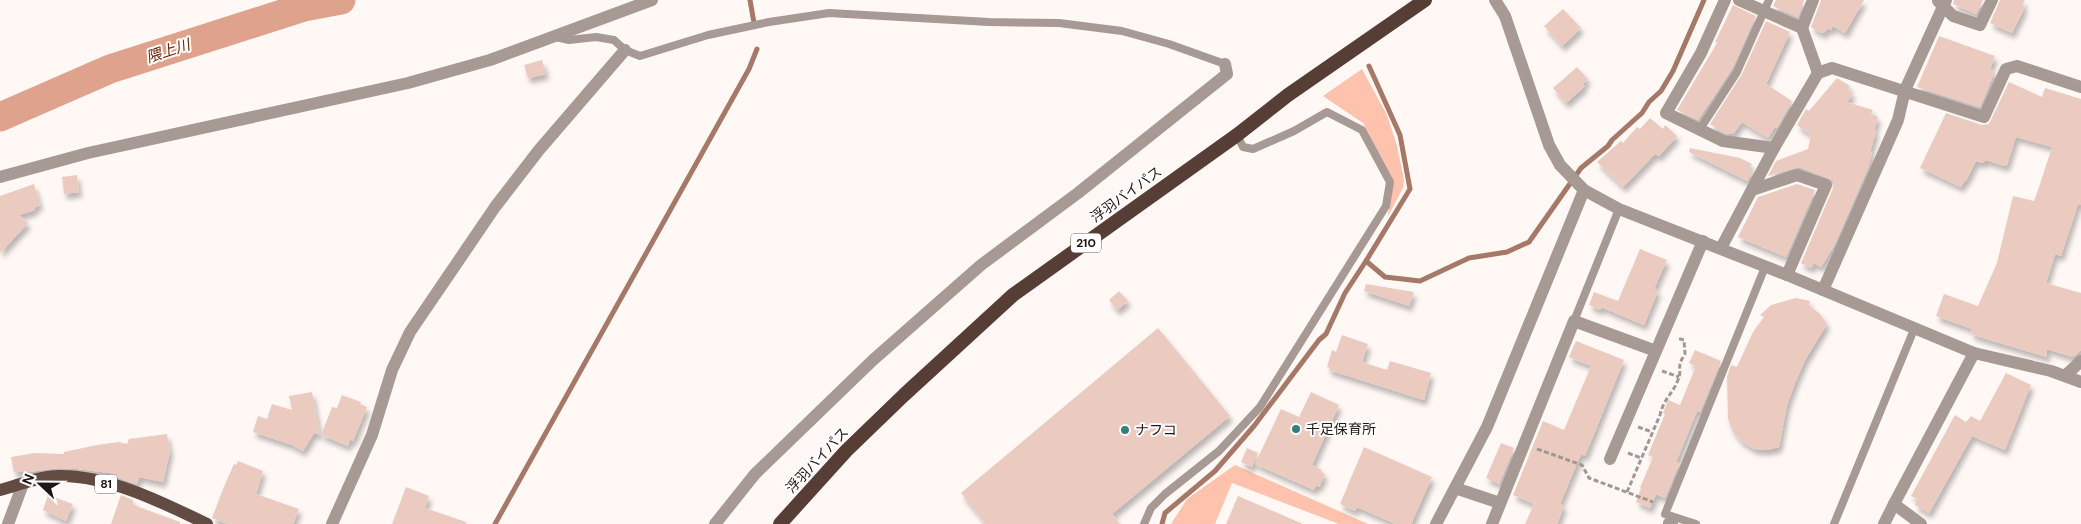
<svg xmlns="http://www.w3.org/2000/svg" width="2081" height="524" font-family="'DM Sans','Noto Sans JP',sans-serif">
	<defs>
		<filter id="shadow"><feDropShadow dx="3" dy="5.5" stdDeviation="2.5" flood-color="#0004"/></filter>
	</defs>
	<rect width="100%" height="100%" fill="#fff8f5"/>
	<g fill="#fec2ad">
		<polygon points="1362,69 1387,115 1397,146 1404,180 1403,188 1388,216 1392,178 1363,123 1323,96"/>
		<polygon points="1235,465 1368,524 1339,524 1232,483 1215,524 1171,524 1187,499"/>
	</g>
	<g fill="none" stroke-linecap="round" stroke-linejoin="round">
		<g stroke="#a67868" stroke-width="5">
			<polyline points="750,0 754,23"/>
			<polyline points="1366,261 1410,189 1400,135 1369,66"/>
			<polyline points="495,524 749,69 757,49"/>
			<polyline points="1162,524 1165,513 1215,471 1254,426 1319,340 1326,334 1345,293 1366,261 1385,277 1420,281 1469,258 1507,252 1529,242 1581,168 1608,146 1612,140 1642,113 1649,102 1661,91 1673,71 1704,0"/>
		</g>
		<polyline stroke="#dfa28d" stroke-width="29" points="0,117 110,69 304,7 341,0"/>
	</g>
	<g fill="#ebcbc0" filter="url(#shadow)">
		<polygon points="1776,0 1804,0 1798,17 1773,6"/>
		<polygon points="1821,0 1864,0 1845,33 1833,26 1831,30 1828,28 1824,33 1821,33 1811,27"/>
		<polygon points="1954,0 1983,0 1976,14 1953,4"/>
		<polygon points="2000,0 2025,0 2022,6 2025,7 2012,33 1990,23"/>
		<polygon points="1733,5 1756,16 1732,69 1698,120 1677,110 1717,43 1715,42"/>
		<polygon points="1563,9 1581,28 1562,46 1544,26"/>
		<polygon points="1766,21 1790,32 1766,84 1792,101 1777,128 1775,127 1768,138 1742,122 1733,134 1725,133 1710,124 1742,74"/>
		<polygon points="1939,36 1995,56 1990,69 1995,71 1980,107 1917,87"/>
		<polygon points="542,60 546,74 528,78 524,65"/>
		<polygon points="1577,67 1588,79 1583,84 1585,86 1566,103 1553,88"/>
		<polygon points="1837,78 1850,86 1848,90 1853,94 1847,102 1873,110 1871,114 1878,117 1874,130 1876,131 1870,152 1872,153 1868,168 1834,246 1821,267 1814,263 1811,268 1801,263 1833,188 1833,180 1799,167 1768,176 1776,161 1808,149 1811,135 1797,125 1806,109 1809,111"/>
		<polygon points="2009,82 2042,97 2045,88 2081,99 2081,205 2078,204 2061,256 2055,254 2046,283 2081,293 2081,350 2073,357 2047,349 2047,357 1986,339 1971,334 1972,329 1936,316 1944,294 1978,306 1997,263 2013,196 2034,201 2040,184 2052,147 2016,137 2007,165 2004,166 1986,160 1983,163 1976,161 1966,181 1965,180 1961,187 1920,168 1946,113 1982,125 1989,124"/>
		<polygon points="1650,118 1663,129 1665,125 1677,136 1659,156 1655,154 1623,187 1597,162 1621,141 1623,143 1637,127 1640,129"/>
		<polygon points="1690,148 1740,158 1752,164 1747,172 1754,169 1747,181 1689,152"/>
		<polygon points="77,175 79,192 64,194 62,177"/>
		<polygon points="34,184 40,205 34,208 35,210 19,215 28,223 0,253 0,196"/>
		<polygon points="1797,184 1815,190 1786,257 1738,237 1758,197"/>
		<polygon points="1640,249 1667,260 1654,289 1658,291 1644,325 1601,307 1600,310 1589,305 1594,292 1618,301"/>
		<polygon points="1366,284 1414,292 1409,306 1364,291"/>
		<polygon points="1119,291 1128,301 1117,310 1109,300"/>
		<polygon points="1796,298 1810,301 1809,305 1820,314 1827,324 1805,360 1795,383 1787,405 1779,447 1767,450 1754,449 1741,441 1732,430 1728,419 1727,377 1731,365 1737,367 1753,332 1764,317 1760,315 1771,305"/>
		<polygon points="1158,328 1230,416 1112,514 1120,524 986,524 961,493"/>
		<polygon points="1342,335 1368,344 1362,362 1387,370 1390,361 1431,373 1424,400 1329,370 1330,368 1327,367 1332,350 1336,352"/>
		<polygon points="1576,341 1624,360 1585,456 1581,454 1560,504 1564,506 1557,524 1525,524 1534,504 1513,495 1543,421 1564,430 1591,366 1569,357"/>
		<polygon points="1695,350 1721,361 1700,412 1697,411 1676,462 1679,464 1665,498 1656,494 1650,508 1636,502 1641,488 1640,488 1653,457 1648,455 1665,414 1663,413 1668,400 1680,405 1696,366 1689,363"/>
		<polygon points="2006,373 2031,385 2005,450 1972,436 1929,513 1915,505 1918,499 1911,496 1955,415 1966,422 1971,416 1980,421"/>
		<polygon points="312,392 320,435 314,433 303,451 292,445 253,432 258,416 267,419 272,404 292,410 289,396"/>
		<polygon points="1311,392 1339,405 1312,465 1322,470 1321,472 1325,474 1319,487 1316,485 1314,490 1255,464 1281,409 1299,417"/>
		<polygon points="342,395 361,402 360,404 367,407 353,441 350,439 348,446 321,435 332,407 337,408"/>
		<polygon points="167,434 170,451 163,482 139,477 137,484 110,475 110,473 78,469 58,468 28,472 14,472 11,457 35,453 64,454 64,452 97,445 119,442 127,444 129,439"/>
		<polygon points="1501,443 1514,448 1499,484 1486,478"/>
		<polygon points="1364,447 1432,477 1411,524 1396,524 1357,507 1355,511 1340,504"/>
		<polygon points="1247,448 1258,453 1252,467 1241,462"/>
		<polygon points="238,461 263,471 256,494 299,509 293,524 228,524 212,518 223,489 234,464 236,465"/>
		<polygon points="406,487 429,496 425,508 466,522 466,524 392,524"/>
		<polygon points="48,495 73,504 66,521 43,510"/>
		<polygon points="121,495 133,500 133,504 139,507 180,522 180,524 111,524"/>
		<polygon points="1238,496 1303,524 1226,524"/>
	</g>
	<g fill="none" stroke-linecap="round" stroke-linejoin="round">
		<g stroke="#a19894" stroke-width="3" stroke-dasharray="5 2.5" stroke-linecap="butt">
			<polyline points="1662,371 1679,377"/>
			<polyline points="1638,427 1652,432"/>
			<polyline points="1537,449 1582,465 1589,478 1653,502"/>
			<polyline points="1628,453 1641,458"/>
			<path d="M1627 492 1660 415C1664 398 1672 395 1678 380 1683 368 1675 369 1685 354L1684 340 1677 338"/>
		</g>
		<g stroke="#a79994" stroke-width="8">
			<polyline points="556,37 569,40 596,37 614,40 625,50 640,56 708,35 769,22 829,13 989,22 1059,23 1122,31 1169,44 1225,64"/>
			<polyline points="1700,129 1737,72 1769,0"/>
			<polyline points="1574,321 1619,209"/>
			<polyline points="1144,524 1151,508 1165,494 1219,451 1260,407 1386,206 1390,182 1362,130 1327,112 1294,131 1253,149 1243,147 1237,135"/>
			<polyline points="1696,524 1665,514 1765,267"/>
			<polyline points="1834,524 1915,327"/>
		</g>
		<g stroke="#a79994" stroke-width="12">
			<polyline points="1725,0 1701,53 1666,113 1723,141 1774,148"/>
			<polyline points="1739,0 1802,28 1818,73"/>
			<polyline points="1938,1 1953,16 1980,25 1992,0"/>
			<polyline points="1802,28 1813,0"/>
			<polyline points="0,177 88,153 408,83 490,60 652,0"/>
			<polyline points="1752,190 1797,175 1826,185 1787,275"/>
			<polyline points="1721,248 1774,148 1818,73 1832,68 1984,117 2006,69 2017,66 2081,87"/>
			<polyline points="1823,290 1898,120 1905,90 1946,0"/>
			<polyline points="2065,376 2081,361"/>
			<polyline points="1610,459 1703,241"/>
			<polyline points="1455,488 1500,503"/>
			<polyline points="1669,523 1672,524"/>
			<polyline points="8,524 23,484"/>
			<polyline points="332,524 372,435 392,370 410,332 495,207 539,150 625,50"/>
			<polyline points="715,524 755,474 873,360 981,265 1078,193 1227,74 1225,64"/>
			<polyline points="1492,524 1574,321 1656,351"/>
			<polyline points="1884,524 1894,504"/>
			<polyline points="1921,524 1894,504 1974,353"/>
		</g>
		<g stroke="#a79994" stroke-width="12">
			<polyline points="1495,0 1505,16 1549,145 1560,165 1584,190 1619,209 1787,275 1974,353 2051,371 2081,382"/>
			<polyline points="1436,524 1487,427 1584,190"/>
		</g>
		<path stroke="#624b43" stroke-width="12" d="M0 490C19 485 39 476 59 476 108 475 164 503 207 524"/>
		<polyline stroke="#563e36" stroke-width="14" points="780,524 846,451 904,395 1013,295 1237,135 1288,95 1425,0"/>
	</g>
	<g fill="#367e7a" stroke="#fff" stroke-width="2">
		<circle cx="1296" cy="429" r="5"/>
		<circle cx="1125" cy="430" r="5"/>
	</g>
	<g text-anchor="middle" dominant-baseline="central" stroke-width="4" stroke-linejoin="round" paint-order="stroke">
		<g fill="#fff" stroke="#645c59" stroke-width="1">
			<rect x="1071" y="233.5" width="30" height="19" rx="4"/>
			<rect x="95" y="474.5" width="22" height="19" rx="4"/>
		</g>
		<g font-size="12" font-weight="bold" fill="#211612">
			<text x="1086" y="243">210</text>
			<text x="106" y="484">81</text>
		</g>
		<g font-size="14" fill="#211612" stroke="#fff">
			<text transform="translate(1126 194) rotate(-36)">浮羽バイパス</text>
			<text transform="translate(817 460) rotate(-47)">浮羽バイパス</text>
		</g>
		<g font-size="14" fill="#211612" stroke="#fff" text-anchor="start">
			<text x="1306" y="429">千足保育所</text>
			<text x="1135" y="430">ナフコ</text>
		</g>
		<g font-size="15" font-style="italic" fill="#6d2508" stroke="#fff">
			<text transform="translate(168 51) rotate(-18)">隈上川</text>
		</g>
	</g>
	<g transform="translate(40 484) rotate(292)" stroke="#ffffff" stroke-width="4" paint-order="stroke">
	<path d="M0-4L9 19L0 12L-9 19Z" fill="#211612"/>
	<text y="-8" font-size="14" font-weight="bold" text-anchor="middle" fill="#211612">N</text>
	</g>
</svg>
